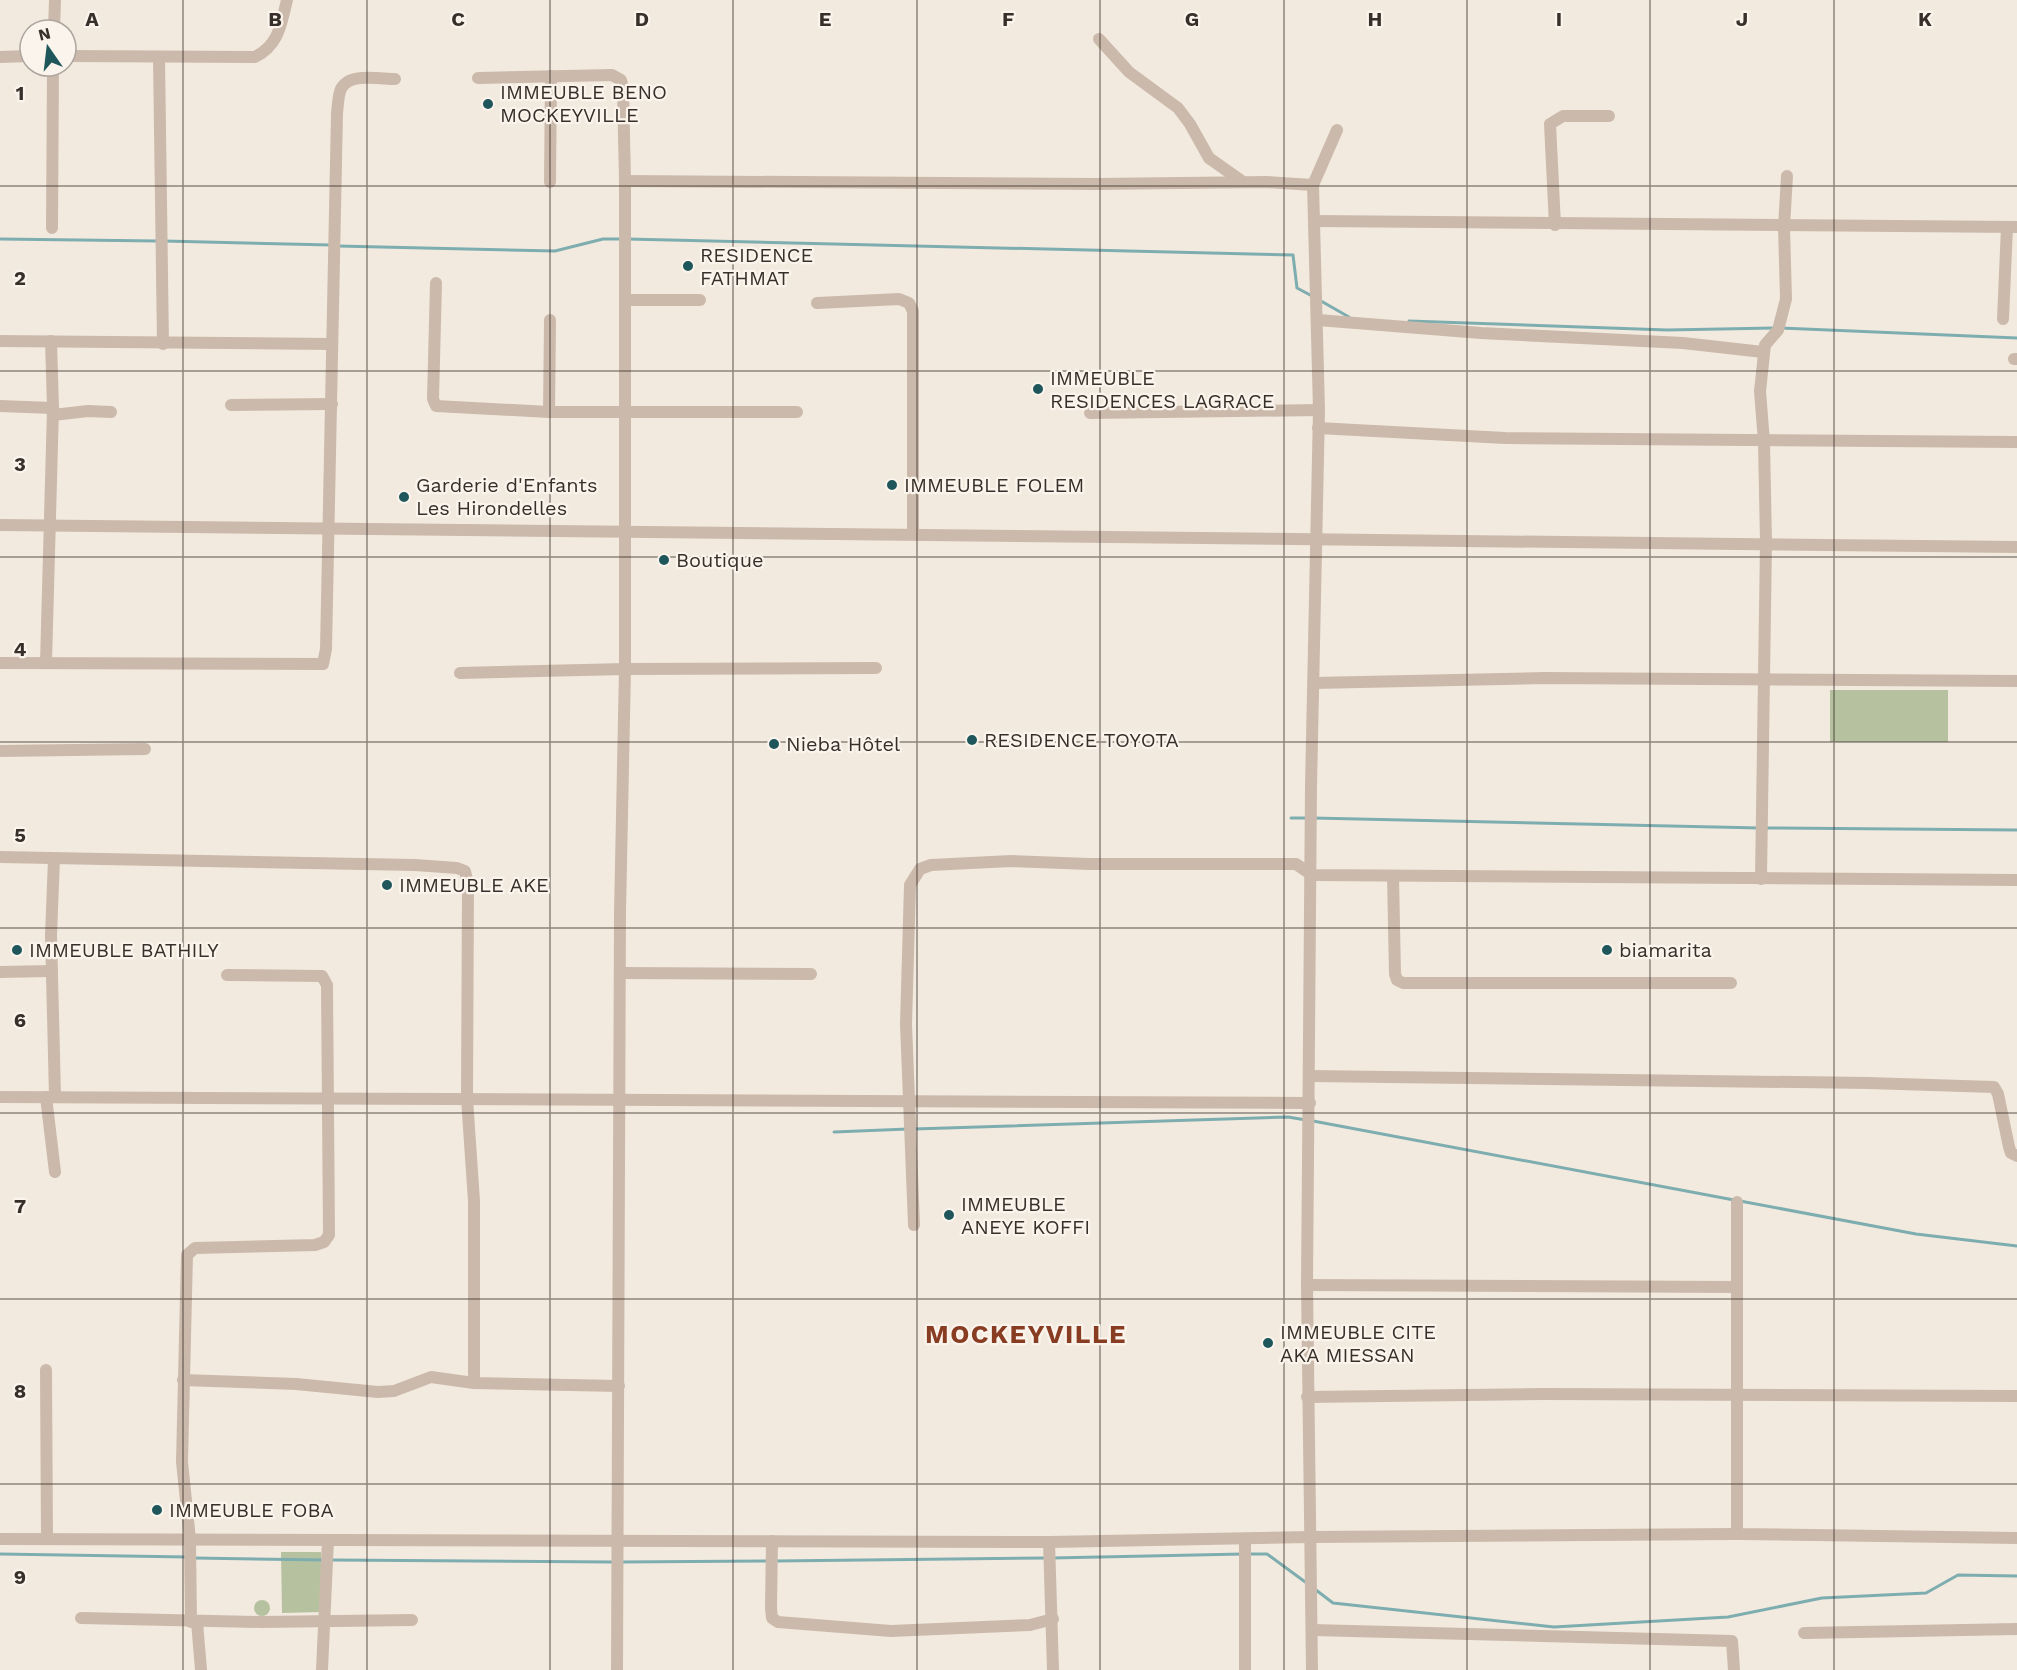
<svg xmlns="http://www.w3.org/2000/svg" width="2017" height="1670" font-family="'Work Sans',sans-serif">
	<rect width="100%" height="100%" fill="#f3eadf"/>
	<g fill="#b6c29f">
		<rect x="1830" y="690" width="118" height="52"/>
		<polygon points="281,1552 321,1552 322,1612 282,1613"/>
		<circle cx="262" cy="1608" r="8"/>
	</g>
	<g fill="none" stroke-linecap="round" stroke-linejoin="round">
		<g stroke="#7eadb0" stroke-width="3">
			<polyline points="0,239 157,241"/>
			<polyline points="627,239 1293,255 1297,288 1312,296"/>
			<polyline points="164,241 331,245"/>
			<polyline points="338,246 555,251 603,239 621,239"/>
			<polyline points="1321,301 1349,317"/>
			<polyline points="1409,321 1667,330 1774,328"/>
			<polyline points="1781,328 2017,338"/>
			<polyline points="1291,818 1307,818"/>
			<polyline points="1313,818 1760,828"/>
			<polyline points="1766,828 2017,830"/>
			<polyline points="1313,1121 1734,1200"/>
			<polyline points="914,1129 1288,1117 1306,1120"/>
			<polyline points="834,1132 908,1129"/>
			<polyline points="1740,1201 1916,1234 2017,1246"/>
			<polyline points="0,1554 187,1557"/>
			<polyline points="1250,1554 1267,1554 1308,1584"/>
			<polyline points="194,1558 325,1560"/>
			<polyline points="1052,1558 1243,1554"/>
			<polyline points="332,1560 613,1562"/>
			<polyline points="776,1561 1045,1558"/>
			<polyline points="620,1562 769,1561"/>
			<polyline points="1316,1590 1333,1603 1554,1627 1728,1617 1822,1598 1926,1593 1958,1575 2017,1576"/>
		</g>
		<g stroke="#cbbaab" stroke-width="12">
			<polyline points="54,30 55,0"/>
			<polyline points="1099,39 1129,72 1178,108 1190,124 1209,158 1243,182"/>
			<path d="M66 56 255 57C279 45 281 24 287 0"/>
			<polyline points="0,57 30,56"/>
			<polyline points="159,58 163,344"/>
			<polyline points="478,78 612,75 621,80 623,90 625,181 625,669 620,913 617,1670"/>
			<polyline points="625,181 1097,184 1266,182 1313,185"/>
			<polyline points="550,182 551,76"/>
			<polyline points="1315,221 2017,227"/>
			<polyline points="1555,225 1550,124 1563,116 1609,116"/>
			<polyline points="52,228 53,66"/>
			<polyline points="436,283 433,399 436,406 549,412 797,412"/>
			<polyline points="625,300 700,300"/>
			<polyline points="817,303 899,299 909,303 913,311 913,533"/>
			<polyline points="2003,319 2007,227"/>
			<polyline points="1318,320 1481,333 1683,343 1763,352"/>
			<polyline points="0,341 332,344"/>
			<polyline points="2014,359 2017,359"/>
			<polyline points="231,405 332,404"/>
			<polyline points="0,406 53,408"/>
			<polyline points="549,412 550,320"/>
			<polyline points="1090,413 1319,410"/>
			<polyline points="53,415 88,411 111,412"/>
			<polyline points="1318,428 1505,438 2017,442"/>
			<polyline points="0,525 2017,547"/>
			<path d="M0 663 323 664 326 649 337 113C338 106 338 95 341 89 349 72 381 79 395 79"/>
			<polyline points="46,663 53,408 51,341"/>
			<polyline points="460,673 625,669 876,668"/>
			<polyline points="1314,683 1544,678 2017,681"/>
			<polyline points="0,751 145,749"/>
			<polyline points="0,857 415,865 457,868 465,871 468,884 467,1099 474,1201 474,1383 619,1386"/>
			<polyline points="54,859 51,935 55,1096"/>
			<polyline points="1393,876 1395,974 1397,980 1403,983 1731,983"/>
			<polyline points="1761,879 1766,543 1764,442 1760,391 1765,345 1778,330 1786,299 1784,227 1787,176"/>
			<polyline points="0,972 52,971"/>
			<polyline points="621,973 811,974"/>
			<polyline points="1310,1076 1868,1083 1994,1087 1998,1094 2009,1147 2011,1153 2017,1156"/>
			<polyline points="0,1097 1310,1103"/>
			<polyline points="46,1097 55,1172"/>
			<polyline points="1737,1202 1737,1534 2017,1538"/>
			<polyline points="914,1225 906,1024 910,885 920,869 931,865 1011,861 1089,864 1296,864 1312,875 2017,880"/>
			<polyline points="1307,1285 1737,1287"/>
			<polyline points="46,1370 47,1539"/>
			<polyline points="183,1380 296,1384 378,1392 394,1391 431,1377 474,1383"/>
			<polyline points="1307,1397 1544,1394 2017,1396"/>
			<polyline points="0,1539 1049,1542 1310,1537 1737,1534"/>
			<polyline points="772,1541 771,1608 772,1618 778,1622 891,1631 1030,1625 1053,1619"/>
			<polyline points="1049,1542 1053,1670"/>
			<polyline points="81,1618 261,1622 412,1620"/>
			<polyline points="191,1622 190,1539 182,1462 187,1255 195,1248 315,1245 324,1242 329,1235 327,985 322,976 227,975"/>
			<polyline points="197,1622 201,1670"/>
			<polyline points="1312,1630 1732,1641 1734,1670"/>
			<polyline points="1804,1633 2017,1629"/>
			<polyline points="322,1670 328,1540"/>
			<polyline points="1245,1670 1245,1540"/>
			<polyline points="1312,1670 1307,1285 1311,786 1319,410 1313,185 1337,130"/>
		</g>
	</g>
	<path fill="none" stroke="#392f2a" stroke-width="1.5" stroke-opacity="0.55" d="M183 0V1670M367 0V1670M550 0V1670M733 0V1670M917 0V1670M1100 0V1670M1284 0V1670M1467 0V1670M1650 0V1670M1834 0V1670M0 186H2017M0 371H2017M0 557H2017M0 742H2017M0 928H2017M0 1113H2017M0 1299H2017M0 1484H2017"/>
	<g fill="#1f565b" stroke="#faf4ec" stroke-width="2">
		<circle cx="488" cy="104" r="6"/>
		<circle cx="688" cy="266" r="6"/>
		<circle cx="1038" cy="389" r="6"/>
		<circle cx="892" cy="485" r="6"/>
		<circle cx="404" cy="497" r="6"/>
		<circle cx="664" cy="560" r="6"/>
		<circle cx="972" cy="740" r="6"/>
		<circle cx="774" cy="744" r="6"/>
		<circle cx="387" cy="885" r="6"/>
		<circle cx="17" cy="950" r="6"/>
		<circle cx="1607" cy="950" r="6"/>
		<circle cx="949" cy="1215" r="6"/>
		<circle cx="1268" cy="1343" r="6"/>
		<circle cx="157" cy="1510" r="6"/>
	</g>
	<g text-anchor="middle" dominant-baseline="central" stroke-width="4.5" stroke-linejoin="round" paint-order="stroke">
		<g font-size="20" fill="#392f2a" stroke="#faf4ec" text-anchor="start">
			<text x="500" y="92">IMMEUBLE BENO<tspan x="500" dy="23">MOCKEYVILLE</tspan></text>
			<text x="700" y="255">RESIDENCE<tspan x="700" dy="23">FATHMAT</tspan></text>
			<text x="1050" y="378">IMMEUBLE<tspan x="1050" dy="23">RESIDENCES LAGRACE</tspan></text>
			<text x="416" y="485">Garderie d'Enfants<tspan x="416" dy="23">Les Hirondelles</tspan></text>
			<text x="904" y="485">IMMEUBLE FOLEM</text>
			<text x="676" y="560">Boutique</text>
			<text x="984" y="740">RESIDENCE TOYOTA</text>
			<text x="786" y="744">Nieba Hôtel</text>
			<text x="399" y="885">IMMEUBLE AKE</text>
			<text x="29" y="950">IMMEUBLE BATHILY</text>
			<text x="1619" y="950">biamarita</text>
			<text x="961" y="1204">IMMEUBLE<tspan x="961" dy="23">ANEYE KOFFI</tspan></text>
			<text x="1280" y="1332">IMMEUBLE CITE<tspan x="1280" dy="23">AKA MIESSAN</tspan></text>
			<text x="169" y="1510">IMMEUBLE FOBA</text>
		</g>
		<g font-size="26" font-weight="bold" letter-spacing="1.5" fill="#883d23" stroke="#faf4ec">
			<text x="1026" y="1334">MOCKEYVILLE</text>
		</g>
	</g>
	<g font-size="20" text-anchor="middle" font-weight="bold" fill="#392f2a" stroke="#faf4ec" stroke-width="4.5" stroke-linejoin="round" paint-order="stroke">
		<text x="92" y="26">A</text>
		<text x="275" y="26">B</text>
		<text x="458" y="26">C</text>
		<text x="642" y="26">D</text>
		<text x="825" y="26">E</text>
		<text x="1008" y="26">F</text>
		<text x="1192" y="26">G</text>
		<text x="1375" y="26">H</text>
		<text x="1559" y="26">I</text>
		<text x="1742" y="26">J</text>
		<text x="1925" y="26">K</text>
		<text x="20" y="100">1</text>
		<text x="20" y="285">2</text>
		<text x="20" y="471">3</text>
		<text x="20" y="656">4</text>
		<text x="20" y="842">5</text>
		<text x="20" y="1027">6</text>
		<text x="20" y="1213">7</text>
		<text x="20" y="1398">8</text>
		<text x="20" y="1584">9</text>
	</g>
	<g transform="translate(48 48) rotate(346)"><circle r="28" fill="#faf4ec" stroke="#ada59e" stroke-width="1.5"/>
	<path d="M0-4.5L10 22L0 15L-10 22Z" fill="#1f565b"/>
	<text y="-9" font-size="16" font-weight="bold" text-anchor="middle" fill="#392f2a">N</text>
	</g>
</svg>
